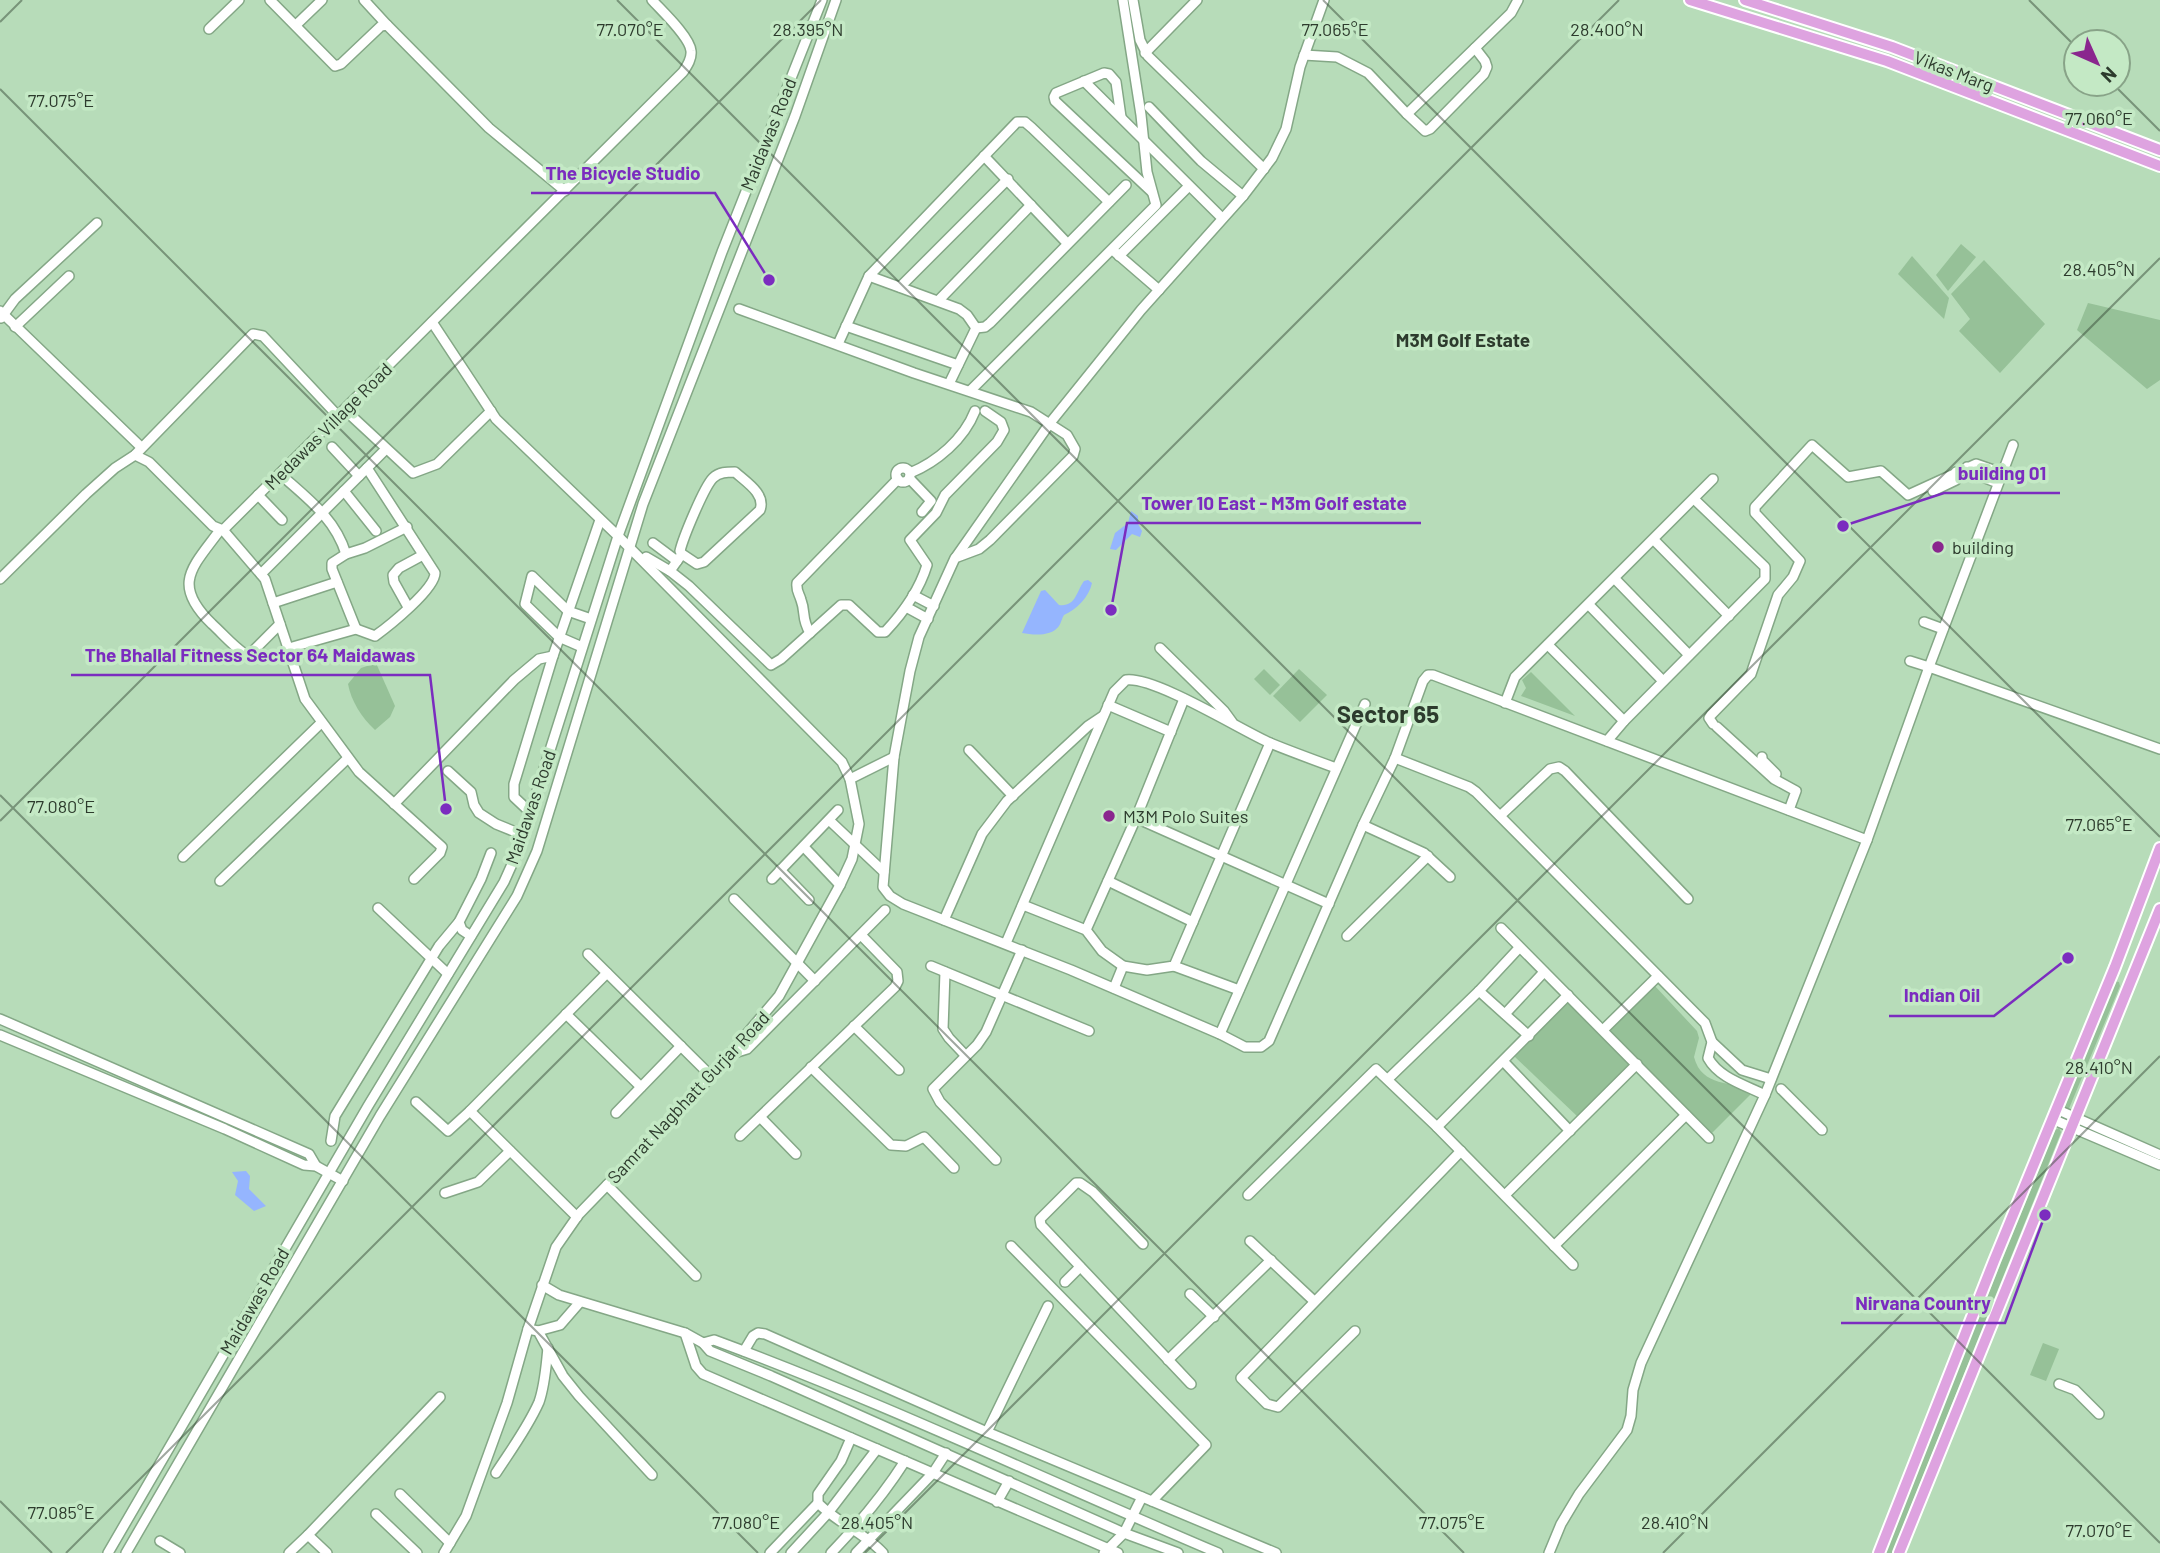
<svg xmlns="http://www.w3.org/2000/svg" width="2160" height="1553" font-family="Barlow,sans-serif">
	<rect width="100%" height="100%" fill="#b7dcb9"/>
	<g fill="#96c198">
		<polygon points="1961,244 1976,257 1948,291 1936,275"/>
		<polygon points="1912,256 1949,298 1944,319 1898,274"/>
		<polygon points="1984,260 2045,324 2000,373 1959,331 1970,319 1951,294"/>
		<polygon points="2088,303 2160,320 2160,380 2147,389 2077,330"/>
		<path d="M376 663 395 706 390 717 375 730C362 718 351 701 348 684L361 668Z"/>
		<polygon points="1264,669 1280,685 1270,695 1254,679"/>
		<polygon points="1299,669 1327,695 1300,722 1273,696"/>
		<polygon points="1531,672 1575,716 1521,696 1526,688 1522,680"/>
		<polygon points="2114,981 2119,982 2120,986 2068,1111 2063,1105"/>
		<path d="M1654 985 1697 1031 1699 1038 1694 1057C1702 1088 1732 1080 1753 1092L1710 1135 1607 1032Z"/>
		<polygon points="1567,1001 1630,1063 1578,1117 1514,1056"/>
		<polygon points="2059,1128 2061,1132 2060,1135 1892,1553 1883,1553 2055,1130"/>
		<polygon points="2043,1343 2059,1349 2046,1381 2030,1375"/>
	</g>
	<g fill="#95b5fe">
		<polygon points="1131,511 1138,516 1138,524 1142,531 1140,537 1132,534 1116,550 1110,549 1115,533 1128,523"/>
		<path d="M1088 580 1092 583C1089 597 1077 609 1064 615 1062 618 1061 623 1059 626 1051 637 1033 635 1022 633L1041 591 1045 590 1059 605C1076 607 1076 592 1084 581Z"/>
		<polygon points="246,1171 250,1176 249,1189 266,1206 254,1211 235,1195 238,1181 232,1172"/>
	</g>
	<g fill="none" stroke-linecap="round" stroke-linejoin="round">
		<defs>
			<g id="minor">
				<polyline points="270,0 335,66 341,64 381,26 387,25 489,128 565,191"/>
				<polyline points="364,0 387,25"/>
				<polyline points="1133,0 1140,40 1148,56 1264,169"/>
				<polyline points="296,25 322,0"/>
				<polyline points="209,29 239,0"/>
				<polyline points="1145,53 1197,0"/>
				<polyline points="1304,55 1337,57 1368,73 1407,114 1511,13 1518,0"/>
				<polyline points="1084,81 1222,218"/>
				<polyline points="1149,107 1201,161 1243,196"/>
				<polyline points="1407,114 1425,131 1430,129 1484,74 1487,67 1485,61 1475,48"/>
				<polyline points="1121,117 1116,82 1109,74 1104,73 1056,93 1054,97 1055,101 1152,192"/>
				<polyline points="984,156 1067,243"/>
				<polyline points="1115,252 1159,290"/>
				<polyline points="1119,256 1189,186"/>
				<polyline points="869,276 959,309 967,315 976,328"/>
				<polyline points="900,287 1008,179"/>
				<polyline points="939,300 1031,205"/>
				<polyline points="739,309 914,373 1031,412 1067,435 1075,449 1073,456 990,540 979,549 955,558 919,637 910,671 894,757 883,887 890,896 903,904 1071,970 1220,1034 1245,1047 1261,1047 1269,1041 1363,825 1395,758 1423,681 1428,675 1433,675 1867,840"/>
				<polyline points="0,311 141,447"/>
				<polyline points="1,318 15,299 97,223"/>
				<polyline points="432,322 496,419 618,536 842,762 850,779 859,824 852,859 840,885 779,996 699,1090 579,1214 556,1247 528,1329 507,1403 466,1516 444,1553"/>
				<polyline points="846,326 958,365"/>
				<polyline points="15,327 69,276"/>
				<polyline points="976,328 985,327 990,323 1126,185"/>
				<polyline points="838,344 869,276 1017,122 1025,122 1032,128 1109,202"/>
				<polyline points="949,384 976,328"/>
				<polyline points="970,391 1156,205 1147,172 1141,115 1123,0"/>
				<polyline points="345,410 413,473 437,464 491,411"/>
				<polyline points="332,447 359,476"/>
				<polyline points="135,455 149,462 213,526 223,530 265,579 305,699 359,772 442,847 440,853 414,879"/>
				<polyline points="1967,467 1972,473 1998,483"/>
				<circle cx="903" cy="475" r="7"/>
				<path d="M910 473C937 462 964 439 975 411"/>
				<path d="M280 474C307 498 335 518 346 554"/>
				<polyline points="909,478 931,501 922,512"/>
				<polyline points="344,491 376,531"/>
				<polyline points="1933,491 1956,480 1956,472"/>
				<polyline points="258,495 282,520"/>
				<path d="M220 530C192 568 171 584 212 624 223 634 233 646 245 654L251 653 280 624"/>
				<path d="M223 530 683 72C687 66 692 59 691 51 690 37 662 11 652 0"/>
				<polyline points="1654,540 1729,616"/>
				<polyline points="653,543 677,561"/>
				<path d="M646 557 670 571 689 586 771 665 781 659 841 605H849L878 632H885C903 613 919 591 927 565L910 540 936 513 945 495 997 442 1004 430 1001 422 985 411"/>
				<polyline points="956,557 1050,423 1141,310 1243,196 1272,158 1286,129 1300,67 1324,0"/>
				<path d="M670 571 682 554 680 551C683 538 704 487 713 478 719 472 727 472 735 472 746 482 766 494 760 510L704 562 697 564 682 554"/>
				<polyline points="261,574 386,449"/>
				<polyline points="0,579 86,494 115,468 135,455 253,334 263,336 339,417"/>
				<polyline points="1615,579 1689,655"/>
				<polyline points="913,595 934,606"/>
				<polyline points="273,603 337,582"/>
				<polyline points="1589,605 1663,681"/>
				<polyline points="408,607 394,582 393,575 399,568 423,555"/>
				<polyline points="906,607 928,619"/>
				<polyline points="1924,622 1943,629"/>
				<polyline points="356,629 332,569 332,563 346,554 365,548 407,527"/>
				<path d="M810 633C801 618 806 613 801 600 799 593 796 591 797 583L898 479"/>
				<polyline points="1548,645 1624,721"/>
				<polyline points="582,647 559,637 525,604 532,576 568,611 591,619"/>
				<path d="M289 648 356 629 375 636C389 626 435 589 435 573L367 468"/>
				<polyline points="1160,648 1224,711 1232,722"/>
				<polyline points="1910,661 1929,667 2013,445"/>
				<polyline points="1505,703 1515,677 1713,479"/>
				<polyline points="1108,705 1171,732"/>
				<polyline points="1713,724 1709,718 1711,715 1751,674 1778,595 1793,577 1800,561 1755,513 1755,507 1812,445 1848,477 1881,471 1908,495 1976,464 2002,473"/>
				<polyline points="1717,727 1774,779 1796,791 1789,810"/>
				<polyline points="1607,741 1624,721 1765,579 1765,567 1694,499"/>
				<polyline points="969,750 1013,796"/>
				<polyline points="1762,757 1762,760 1776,774"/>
				<path d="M1395 758 1469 787 1476 792 1705 1023 1712 1042 1708 1058C1719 1078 1745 1085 1765 1095"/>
				<polyline points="448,771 471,792 474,805 479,813 496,824 523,835"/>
				<polyline points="850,779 894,757"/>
				<polyline points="394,804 514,680 539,659 553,656"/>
				<polyline points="530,812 514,797 514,784 553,656 600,520"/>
				<polyline points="1500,816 1550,769 1559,767 1565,771 1688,899"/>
				<polyline points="1136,818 1329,904"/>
				<polyline points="829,820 884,872"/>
				<polyline points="1363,825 1424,853 1450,877"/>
				<polyline points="804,847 840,885"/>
				<polyline points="183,857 321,723"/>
				<polyline points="780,870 809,900"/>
				<polyline points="772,879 838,810"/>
				<polyline points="220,881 347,759"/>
				<polyline points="1108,881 1193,922"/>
				<polyline points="734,899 815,981"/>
				<polyline points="1023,905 1086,930 1102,951 1123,966 1147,970 1174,966 1270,743"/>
				<polyline points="378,908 448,974"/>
				<polyline points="944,920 982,834 1007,801 1088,726 1103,716"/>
				<polyline points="1501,928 1709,1138"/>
				<polyline points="1086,930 1136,818 1184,699"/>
				<polyline points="471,936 462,930 459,922 481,879 491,853"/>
				<polyline points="1347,936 1428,856"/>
				<path d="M1006 943 1114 692 1126 680C1154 676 1239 729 1270 743 1292 752 1314 760 1336 768"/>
				<polyline points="588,954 711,1076"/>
				<polyline points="931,966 1089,1031"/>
				<polyline points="1174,966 1239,990"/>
				<polyline points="945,972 943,1029 949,1038 965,1055"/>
				<polyline points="1114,988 1123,966"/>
				<polyline points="1479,991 1529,1036"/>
				<polyline points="566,1014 641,1087"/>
				<polyline points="1505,1014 1544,972"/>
				<polyline points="0,1019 309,1154 316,1166"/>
				<polyline points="854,1026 899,1070"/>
				<polyline points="1604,1029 1658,976"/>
				<polyline points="1220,1034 1365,704"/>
				<polyline points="0,1035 225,1129 304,1165 316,1166 343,1181"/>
				<polyline points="1712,1042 1742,1070 1771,1079"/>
				<polyline points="731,1054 747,1049 885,910"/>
				<polyline points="1504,1062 1570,1131"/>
				<polyline points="811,1067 891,1145 906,1146 924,1137 954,1168"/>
				<polyline points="1388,1079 1479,991 1519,948"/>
				<polyline points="1781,1089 1822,1130"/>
				<polyline points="416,1102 448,1131 470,1111 577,1217"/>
				<polyline points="2056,1109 2160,1155"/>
				<polyline points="470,1111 607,973"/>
				<polyline points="616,1113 681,1046"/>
				<polyline points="760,1117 796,1154"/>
				<polyline points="2052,1119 2160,1165"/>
				<polyline points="1437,1127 1568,995"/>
				<polyline points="740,1136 895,987 898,981 897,972 861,935"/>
				<polyline points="331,1141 335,1116 439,946 459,922"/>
				<polyline points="996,1160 940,1102 933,1089 977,1045 986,1032 1022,950"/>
				<polyline points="607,1185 696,1276"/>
				<polyline points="445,1193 478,1182 510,1151"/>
				<polyline points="1248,1195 1376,1069 1437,1127 1573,1265"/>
				<polyline points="1505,1195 1637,1064"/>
				<polyline points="1250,1241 1314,1301"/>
				<polyline points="1143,1244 1093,1192 1080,1183 1076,1183 1040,1219 1041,1225 1191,1384"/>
				<polyline points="1011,1246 1206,1445 1152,1501"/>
				<polyline points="1554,1246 1686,1115"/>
				<polyline points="1065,1282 1080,1267"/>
				<polyline points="542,1285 559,1295 685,1333 703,1343 710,1351 771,1376 1124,1533 1178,1553"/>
				<polyline points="1190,1294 1214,1317"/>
				<polyline points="528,1329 538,1331 563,1376 579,1396 652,1475"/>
				<polyline points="538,1331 560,1325 580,1302"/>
				<polyline points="1355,1331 1278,1407 1267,1404 1241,1378 1461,1151"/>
				<polyline points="685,1333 696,1366 703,1374 1118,1553"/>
				<path d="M703 1343 714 1340C885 1403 1050 1482 1218 1553"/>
				<polyline points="744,1351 753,1336 758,1333 765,1334 987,1432 1276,1553"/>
				<polyline points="1168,1360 1271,1260"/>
				<polyline points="2059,1384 2075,1390 2099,1414"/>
				<polyline points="987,1432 1048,1306"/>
				<path d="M851 1438 841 1461 818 1494V1503C837 1523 865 1533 883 1553"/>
				<path d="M496 1473C511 1450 528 1427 539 1402 545 1385 546 1366 548 1348"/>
				<polyline points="400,1494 450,1543"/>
				<polyline points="997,1502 1009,1481"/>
				<polyline points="376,1514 417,1553"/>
				<polyline points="160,1541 180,1553"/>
				<polyline points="108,1553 368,1106 504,882 518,851 618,536 722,252 822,0"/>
				<polyline points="126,1553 380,1116 517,896 537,851 643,504 795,116 836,0"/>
				<polyline points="289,1553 308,1535"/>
				<polyline points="327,1553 308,1535 440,1397"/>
				<polyline points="770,1553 818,1503"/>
				<polyline points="791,1553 828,1513 877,1449"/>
				<path d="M831 1553C858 1525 884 1494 905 1461"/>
				<polyline points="856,1553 933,1473 946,1453"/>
				<polyline points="1104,1553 1124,1533 1142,1497"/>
				<polyline points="1549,1553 1561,1524 1579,1494 1627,1430 1631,1416 1633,1390 1641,1363 1765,1095 1867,840 1929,667 2160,749"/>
			</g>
			<g id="major">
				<polyline points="1690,0 1887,61 2160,166"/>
				<polyline points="1745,0 1892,47 2160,150"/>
				<polyline points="1879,1553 1994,1261 2115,967 2160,848"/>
				<polyline points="1899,1553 2160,909"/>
			</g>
		</defs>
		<use href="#minor" stroke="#84a786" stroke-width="12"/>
		<use href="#major" stroke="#fff" stroke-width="14"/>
		<use href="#minor" stroke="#fff" stroke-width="9"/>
		<use href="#major" stroke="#dea3e0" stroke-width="10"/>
	</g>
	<path fill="none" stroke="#2d3b2d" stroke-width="2" stroke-opacity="0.45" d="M617 0 2160 1543M1323 0 2160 837M2029 0 2076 47M0 22 22 0M2113 84 2160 131M0 89 1464 1553M0 795 758 1553M0 821 821 0M0 1501 52 1553M66 1553 1619 0M865 1553 2160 258M1663 1553 2160 1056"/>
	<g fill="#8a268e" stroke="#c4e9c5" stroke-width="2.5">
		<circle cx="1938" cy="547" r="7"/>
		<circle cx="1109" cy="816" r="7"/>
	</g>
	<g text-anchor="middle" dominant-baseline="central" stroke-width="7" stroke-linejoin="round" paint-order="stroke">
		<g font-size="18" fill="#2d3b2d" stroke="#c4e9c5">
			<text transform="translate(1954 71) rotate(21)">Vikas Marg</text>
			<text transform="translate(768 134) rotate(-68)">Maidawas Road</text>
			<text transform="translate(328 426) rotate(-45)">Medawas Village Road</text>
			<text transform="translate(530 807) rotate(-71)">Maidawas Road</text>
			<text transform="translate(688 1097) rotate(-47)">Samrat Nagbhatt Gurjar Road</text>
			<text transform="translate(254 1301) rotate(-60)">Maidawas Road</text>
		</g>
		<g font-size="18" fill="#2d3b2d" stroke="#c4e9c5" text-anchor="start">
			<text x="1952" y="547">building</text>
			<text x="1123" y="816">M3M Polo Suites</text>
		</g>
		<g font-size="19" font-weight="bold" fill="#2d3b2d" stroke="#c4e9c5">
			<text x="1463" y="339">M3M Golf Estate</text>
		</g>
		<g font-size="24" font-weight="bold" fill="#2d3b2d" stroke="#c4e9c5">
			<text x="1388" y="713">Sector 65</text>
		</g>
	</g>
	<g font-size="18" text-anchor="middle" fill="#2d3b2d" stroke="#c4e9c5" stroke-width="7" stroke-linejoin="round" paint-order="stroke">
		<text x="630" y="36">77.070°E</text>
		<text x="808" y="36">28.395°N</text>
		<text x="1335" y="36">77.065°E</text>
		<text x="1607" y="36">28.400°N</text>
		<text x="61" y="107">77.075°E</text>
		<text x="2099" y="125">77.060°E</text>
		<text x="2099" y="276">28.405°N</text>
		<text x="61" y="813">77.080°E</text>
		<text x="2099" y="831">77.065°E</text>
		<text x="2099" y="1074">28.410°N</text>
		<text x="61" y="1519">77.085°E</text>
		<text x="877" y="1529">28.405°N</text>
		<text x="1675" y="1529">28.410°N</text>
		<text x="746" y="1529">77.080°E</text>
		<text x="1452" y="1529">77.075°E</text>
		<text x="2099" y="1537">77.070°E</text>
	</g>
	<path fill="none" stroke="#7b2cbf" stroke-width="2.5" d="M769 280L715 193H531M1843 526L1944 493H2060M1111 610L1127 523H1421M446 809L430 675H71M2068 958L1994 1016H1889M2045 1215L2005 1323H1841"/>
	<g fill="#7b2cbf" stroke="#c4e9c5" stroke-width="2.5">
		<circle cx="769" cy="280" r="7"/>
		<circle cx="1843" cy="526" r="7"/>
		<circle cx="1111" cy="610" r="7"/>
		<circle cx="446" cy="809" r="7"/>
		<circle cx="2068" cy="958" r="7"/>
		<circle cx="2045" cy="1215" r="7"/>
	</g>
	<g font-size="19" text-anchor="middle" font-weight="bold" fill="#7b2cbf" stroke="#c4e9c5" stroke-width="7" stroke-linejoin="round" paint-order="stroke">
		<text x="623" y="180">The Bicycle Studio</text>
		<text x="2002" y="480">building 01</text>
		<text x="1274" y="510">Tower 10 East - M3m Golf estate</text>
		<text x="250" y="662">The Bhallal Fitness Sector 64 Maidawas</text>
		<text x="1942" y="1002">Indian Oil</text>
		<text x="1923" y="1310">Nirvana Country</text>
	</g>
	<g transform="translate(2097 63) rotate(135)"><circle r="33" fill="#c4e9c5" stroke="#88a388" stroke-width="2"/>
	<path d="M0-5L12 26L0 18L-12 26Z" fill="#8a268e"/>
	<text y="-10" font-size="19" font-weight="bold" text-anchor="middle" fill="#2d3b2d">N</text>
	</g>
</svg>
